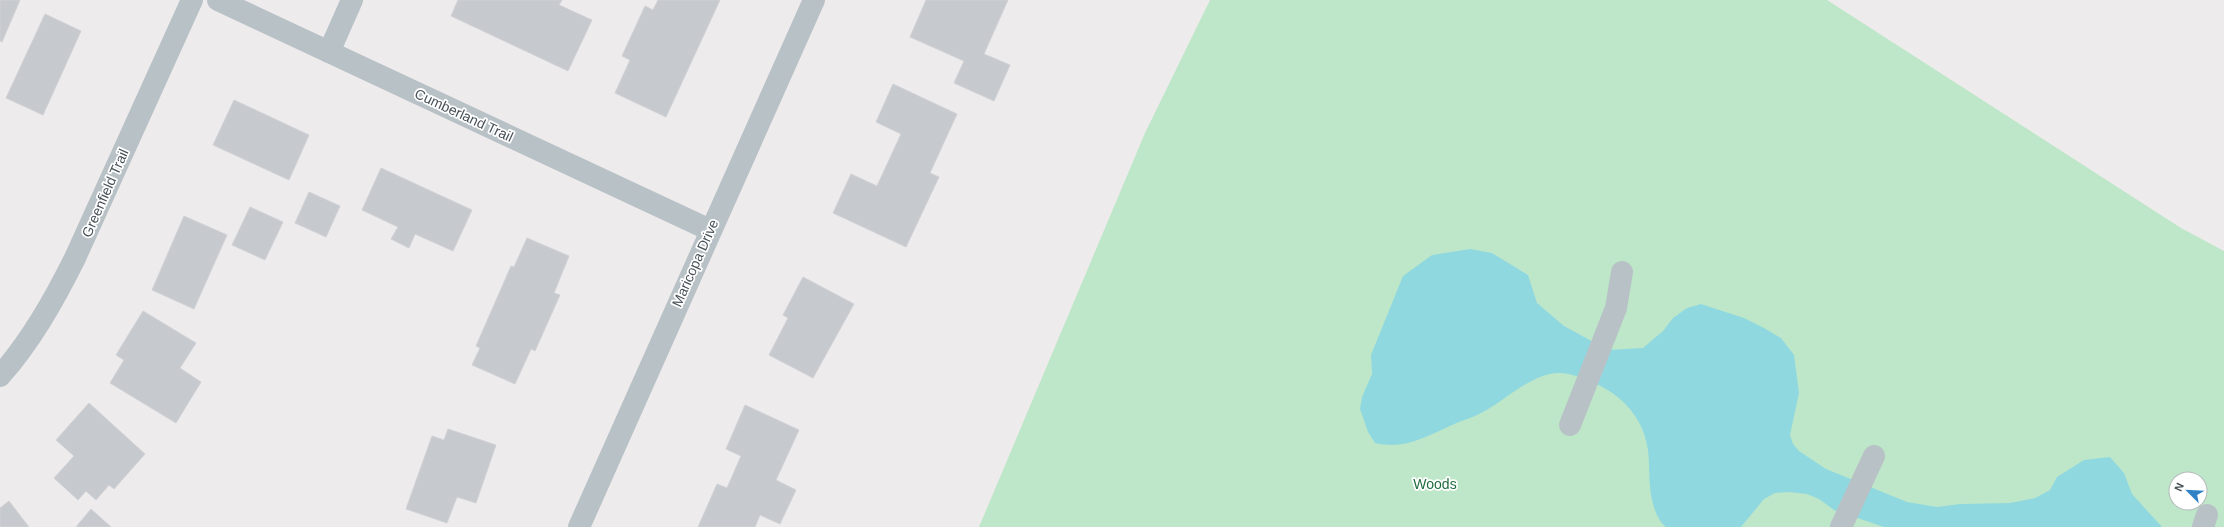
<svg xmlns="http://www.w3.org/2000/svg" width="2224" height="527" font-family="Helvetica,sans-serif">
	<rect width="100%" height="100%" fill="#eeebec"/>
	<path fill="#bee7c9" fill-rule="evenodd" d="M1210 0H1827L2181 228 2224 251V527H979L1145 133ZM2176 479H2200V503H2176Z"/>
	<path fill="#90d8df" d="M1470 249 1492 253 1528 275 1537 303 1564 326 1608 350 1643 348 1663 331 1673 318 1687 308 1701 304 1744 318 1764 328 1781 338 1794 355 1799 393 1790 435 1793 444 1799 451 1826 469 1907 502 1937 507 1960 504 2010 503 2035 498 2050 490 2057 477 2084 460 2110 457 2124 473 2132 494 2162 527H1884L1834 510 1819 499 1807 494 1788 492 1775 493 1764 499 1741 527H1666C1659 522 1655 511 1653 504 1648 485 1650 468 1648 450 1642 407 1607 383 1568 374 1539 367 1510 397 1485 411 1475 417 1463 420 1452 425 1425 437 1405 450 1375 443L1368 432 1360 409 1362 397 1372 374 1371 355 1403 276 1432 255Z"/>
	<g fill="#c6c9ce" stroke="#d0d2d6">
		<polygon points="0,0 20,0 2,42 0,41"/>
		<polygon points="458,0 562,0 559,5 592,20 568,71 451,16"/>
		<polygon points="658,0 720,0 666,117 615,93 630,60 622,56 645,6 653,10"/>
		<polygon points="926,0 1008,0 984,54 1010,65 994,101 954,83 964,61 910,37"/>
		<polygon points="45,14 81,31 43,115 6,98"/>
		<polygon points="893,84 957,114 930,173 939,177 906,247 833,213 851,174 877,186 901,134 876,122"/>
		<polygon points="234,100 309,135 289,180 213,145"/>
		<polygon points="381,168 472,210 453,251 415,234 409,248 391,239 398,227 362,210"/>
		<polygon points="309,192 340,206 326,237 295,223"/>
		<polygon points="250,207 283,222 265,260 232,245"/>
		<polygon points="184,216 227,235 194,309 152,290"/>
		<polygon points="527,238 569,256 554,293 560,295 535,351 531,349 515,384 472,365 480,348 476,346 511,266 514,267"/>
		<polygon points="803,277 854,304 813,378 769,355 788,318 783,315"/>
		<polygon points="143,311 196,343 180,368 201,382 176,423 110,383 124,360 116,355"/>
		<polygon points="89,403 145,454 114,489 109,485 96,500 86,491 78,500 54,478 74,456 56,440"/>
		<polygon points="745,405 799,430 776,480 796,490 780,524 760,515 755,527 698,527 717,484 727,488 741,456 726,449"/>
		<polygon points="448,429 496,445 476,503 457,497 447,523 406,509 432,436 444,440"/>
		<polygon points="9,501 29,527 0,527 0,508"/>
		<polygon points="91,509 111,527 76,527"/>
	</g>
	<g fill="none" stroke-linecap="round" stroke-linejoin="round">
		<g stroke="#b8c1c6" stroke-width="22">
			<polyline points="218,0 710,230"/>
			<polyline points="329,52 352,0"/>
			<path d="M0 376C31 341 54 300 75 258L192 0"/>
			<polyline points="1570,425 1616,308 1622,272"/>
			<polyline points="579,527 814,0"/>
			<polyline points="1841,527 1874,456"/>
			<polyline points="2203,527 2207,515"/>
		</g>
	</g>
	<g text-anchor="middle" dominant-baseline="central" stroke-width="3.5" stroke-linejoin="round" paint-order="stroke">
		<g font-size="14" fill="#465056" stroke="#fff">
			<text transform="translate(464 115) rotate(25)">Cumberland Trail</text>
			<text transform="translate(105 193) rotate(-66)">Greenfield Trail</text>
			<text transform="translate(695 263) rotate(-66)">Maricopa Drive</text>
		</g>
		<g font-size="14" fill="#216d3e" stroke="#fff">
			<text x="1435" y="484">Woods</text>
		</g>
	</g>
	<g transform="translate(2188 491) rotate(294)"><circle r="19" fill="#ffffff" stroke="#b5b9bb"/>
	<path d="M0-3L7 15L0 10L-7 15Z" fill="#2e82c5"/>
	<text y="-6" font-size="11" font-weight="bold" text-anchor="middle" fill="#465056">N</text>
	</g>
</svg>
